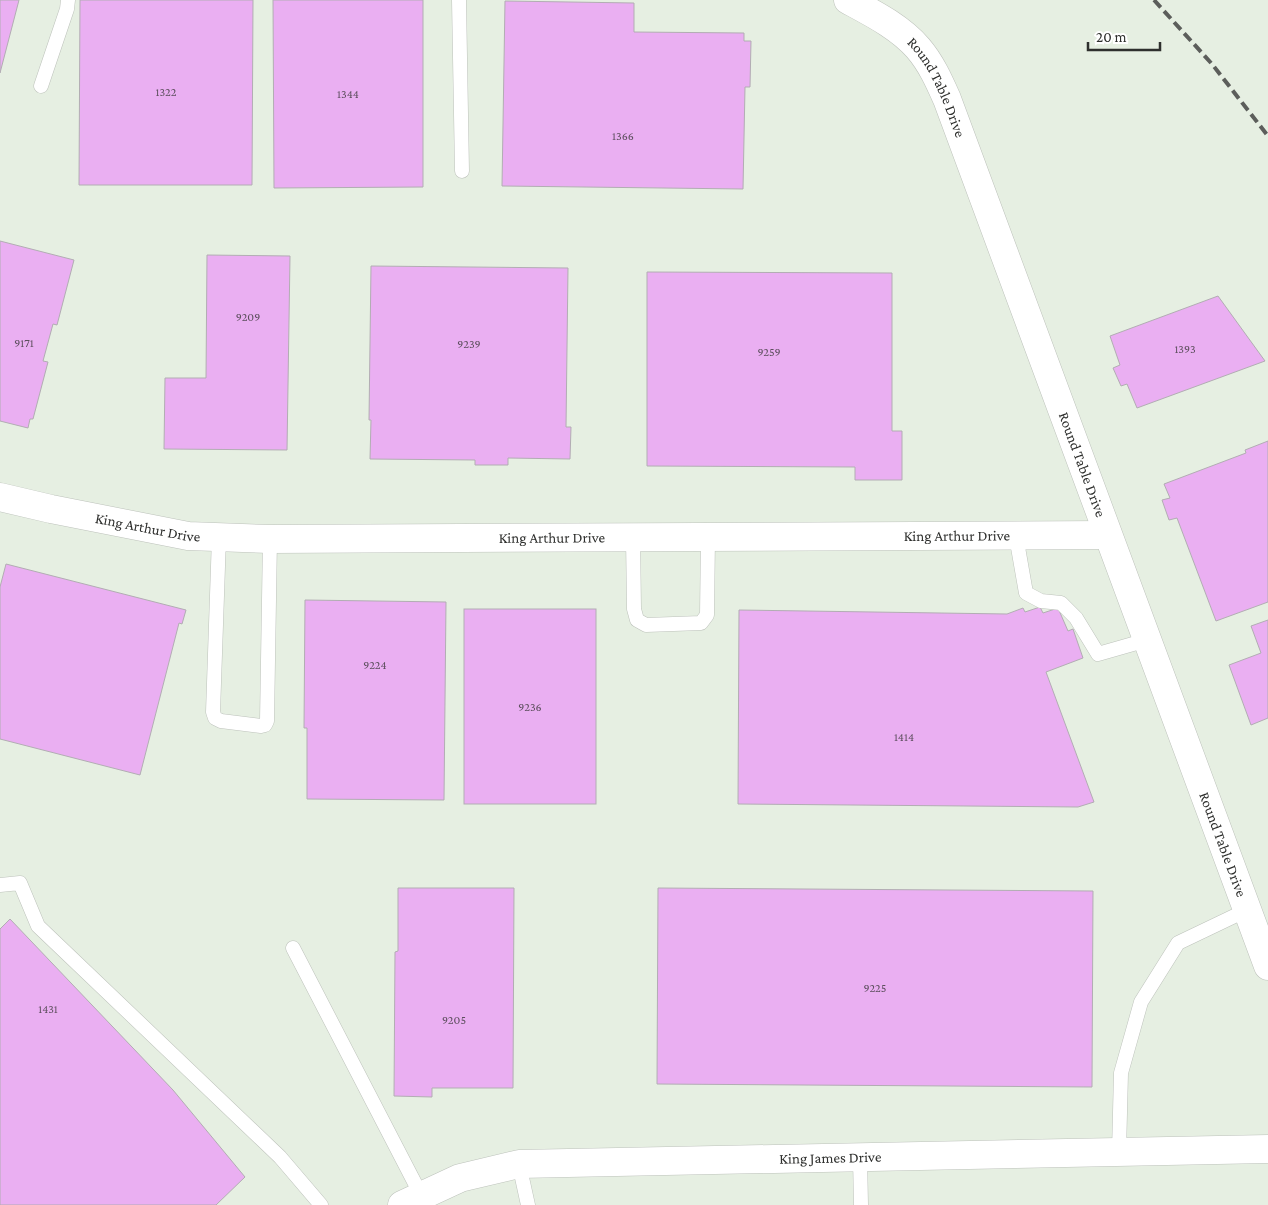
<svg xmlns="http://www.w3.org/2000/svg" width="1268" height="1205" font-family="'Crimson Pro',serif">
	<rect width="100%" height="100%" fill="#f5faf3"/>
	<rect fill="#e6efe2" x="0" y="0" width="1268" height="1205"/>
	<g fill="#eaaff2" stroke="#b2adb3">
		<polygon points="0,0 19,0 0,73"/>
		<polygon points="80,0 253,0 252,185 79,185"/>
		<polygon points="273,0 423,0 423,187 274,188"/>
		<polygon points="505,1 634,3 634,32 744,33 744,41 751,41 750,87 745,87 743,189 502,186"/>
		<polygon points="0,241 74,260 57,325 53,324 43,361 48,362 33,419 30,419 28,428 0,421"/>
		<polygon points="207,255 290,256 287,450 164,449 165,378 206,378"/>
		<polygon points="371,266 568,268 566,427 571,427 570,459 508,458 508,465 475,465 475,460 370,459 371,420 369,420"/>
		<polygon points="647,272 892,273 892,431 902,431 902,480 855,480 855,467 647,466"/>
		<polygon points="1218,296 1265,361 1137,408 1127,384 1121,386 1113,368 1120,365 1110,336"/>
		<polygon points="1268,441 1268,602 1216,621 1177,518 1169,520 1162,500 1170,498 1164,484 1246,453 1245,450"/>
		<polygon points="6,564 186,610 182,624 179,623 140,775 0,739 0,587"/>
		<polygon points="305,600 446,602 444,800 307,799 307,728 304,728"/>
		<polygon points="1040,607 1043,613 1058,608 1068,631 1073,629 1083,658 1046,672 1094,802 1078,807 738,804 739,610 1007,614 1023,608 1025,612"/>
		<rect x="464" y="609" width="132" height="195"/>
		<polygon points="1268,620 1268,718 1251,725 1229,665 1261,653 1251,626"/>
		<polygon points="398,888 514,888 513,1088 432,1088 432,1097 394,1096 395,952 398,951"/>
		<polygon points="658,888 1093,891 1092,1087 657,1084"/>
		<polygon points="10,919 173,1090 245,1177 216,1205 0,1205 0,929"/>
	</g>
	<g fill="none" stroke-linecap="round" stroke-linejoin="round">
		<defs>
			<g id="service">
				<polyline points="459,0 462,171"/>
				<polyline points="41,86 67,9 68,0"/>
				<polyline points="1016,536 1026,593 1041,601 1061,603 1076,618 1098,654 1147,640"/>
				<polyline points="219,537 213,712 215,718 221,721 261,726 265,725 267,721 270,539"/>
				<polyline points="633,537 634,609 637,620 646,625 701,623 707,615 708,537"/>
				<polyline points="0,885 20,883 38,926 280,1157 321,1205"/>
				<polyline points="293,948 421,1195"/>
				<polyline points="1119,1152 1121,1073 1141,1002 1178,943 1247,910"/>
				<polyline points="860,1157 861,1205"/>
				<polyline points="519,1164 528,1205"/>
			</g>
			<g id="minor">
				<path id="s1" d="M848 0C872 13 900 27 918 48 931 63 939 81 947 99L1268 966"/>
				<path id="s2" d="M0 497 51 509 188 536 270 539 1107 535"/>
				<path id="s3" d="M402 1205 460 1178 519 1164 1268 1149"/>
			</g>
		</defs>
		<use href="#service" stroke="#bdc2bb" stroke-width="15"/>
		<use href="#minor" stroke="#bdc2bb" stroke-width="29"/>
		<use href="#service" stroke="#fff" stroke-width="14"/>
		<use href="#minor" stroke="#fff" stroke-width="28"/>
		<polyline stroke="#5c5e5b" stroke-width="4" stroke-dasharray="10 5" stroke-linecap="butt" points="1154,0 1212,64 1268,136"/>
	</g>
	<g text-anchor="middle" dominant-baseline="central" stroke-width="4" stroke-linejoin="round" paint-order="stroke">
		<g font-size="12" fill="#5d4f5e">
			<text x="166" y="92">1322</text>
			<text x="348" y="94">1344</text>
			<text x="623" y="136">1366</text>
			<text x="248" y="317">9209</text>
			<text x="24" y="343">9171</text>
			<text x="469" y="344">9239</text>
			<text x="1185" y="349">1393</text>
			<text x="769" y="352">9259</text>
			<text x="375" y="665">9224</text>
			<text x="530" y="707">9236</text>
			<text x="904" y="737">1414</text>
			<text x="875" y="988">9225</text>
			<text x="48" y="1009">1431</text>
			<text x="454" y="1020">9205</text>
		</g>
		<g font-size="15" fill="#2e2f2d" stroke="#fff">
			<text stroke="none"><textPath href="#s1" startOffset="129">Round Table Drive</textPath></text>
			<text stroke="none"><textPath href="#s1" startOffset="534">Round Table Drive</textPath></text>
			<text stroke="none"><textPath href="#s2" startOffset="151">King Arthur Drive</textPath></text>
			<text stroke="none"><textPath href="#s2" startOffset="961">King Arthur Drive</textPath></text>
			<text stroke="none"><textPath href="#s2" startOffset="556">King Arthur Drive</textPath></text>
			<text stroke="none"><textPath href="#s1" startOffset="939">Round Table Drive</textPath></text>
			<text stroke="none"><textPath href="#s3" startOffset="436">King James Drive</textPath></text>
		</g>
	</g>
	<path d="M1088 42v8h72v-8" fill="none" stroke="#2e2f2d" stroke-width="2.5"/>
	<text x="1096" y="42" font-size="15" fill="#2e2f2d" stroke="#ffffff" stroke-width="4" paint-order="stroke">20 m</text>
</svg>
